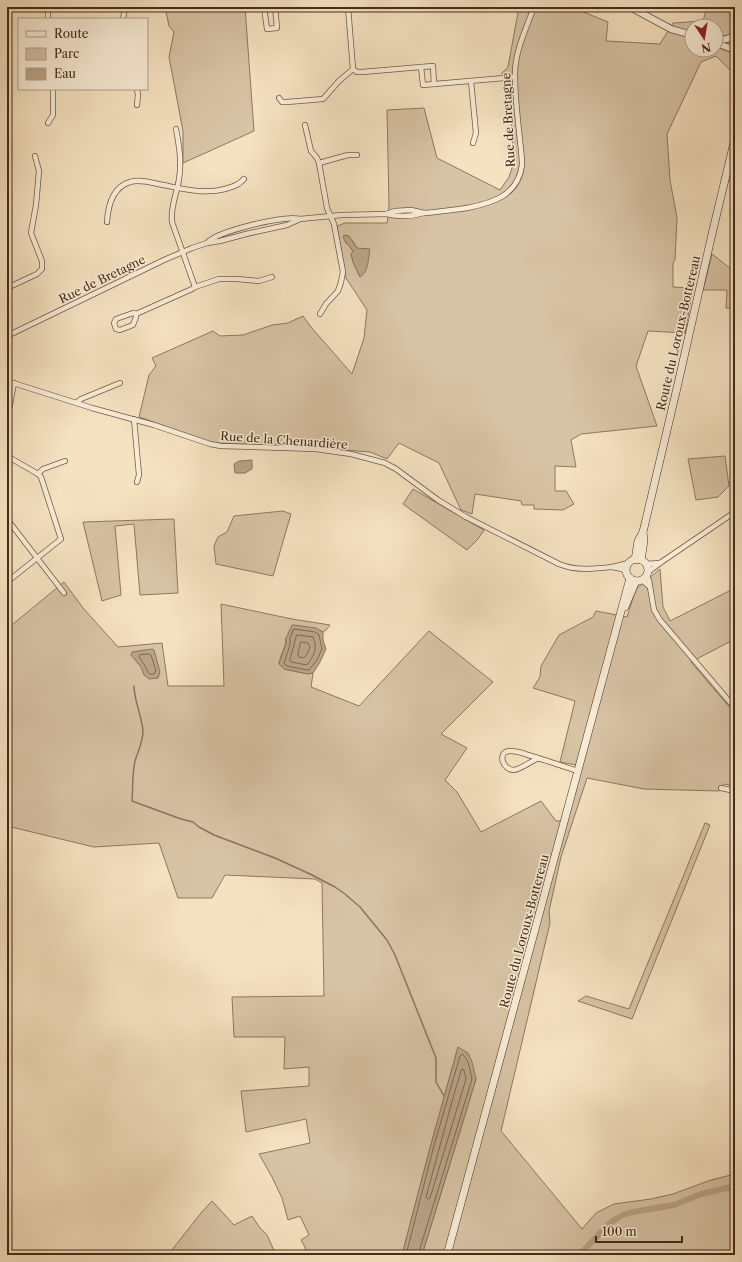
<svg xmlns="http://www.w3.org/2000/svg" width="742" height="1262" font-family="'Libre Caslon Text',serif">
	<rect width="100%" height="100%" fill="#f5e2c1"/>
	<filter id="stains"><feTurbulence type="fractalNoise" baseFrequency=".005" numOctaves="4"/><feColorMatrix values="0 0 0 0 .2 0 0 0 0 .09 0 0 0 0 .02 0 0 0 .5 -.17"/></filter>
	<radialGradient id="worn" r=".72"><stop offset=".6" stop-color="#630" stop-opacity="0"/><stop offset="1" stop-color="#630" stop-opacity=".3"/></radialGradient>
	<g fill="#d7c3a5" stroke="#8e7760" fill-rule="evenodd">
		<polygon points="165,7 245,7 254,131 183,163 183,131 169,57 174,32 169,26"/>
		<path d="M519 7H577L576 9 608 22 606 41 660 44 673 23 703 21 707 7H735V75L716 56 701 62 667 134 670 180 677 218 675 260 673 263V287L693 288 685 333 648 331 636 366 657 426 581 434 571 440 576 467 555 466V491H566L574 504 563 510 534 509V505H522L521 501 475 494 472 514 461 510 439 463 399 443 387 459 370 452 290 446 214 443 139 417 149 375 156 366 152 358 213 331 220 336 243 335 272 325 288 323 303 316 311 327 352 374 364 338 367 310 346 278 337 226 345 223H387L389 206 387 110 424 108 437 158 500 190 509 177 514 162 509 91 505 86 502 73 508 67ZM692 26H716V50H692ZM352 240 357 248 360 277 353 262 351 254 353 252 350 246 345 242Z"/>
		<polygon points="712,254 731,269 735,265 735,308 726,308 727,290 703,290"/>
		<polygon points="725,456 729,486 718,497 696,500 688,459"/>
		<polygon points="413,489 484,530 478,539 467,550 403,504"/>
		<polygon points="283,511 291,514 273,576 216,564 214,546 218,537 227,532 234,516"/>
		<polygon points="174,519 178,593 140,595 134,524 115,526 121,595 102,601 83,522"/>
		<path d="M660 569 663 607 670 621 735 588V639L691 662 732 710 735 709V786L724 784 719 791 644 789 587 778 561 857 549 911 550 923 501 1131 582 1229 596 1213 614 1204 651 1199 673 1194 711 1180 735 1174V1255H422L476 1079 458 1047 430 1148 402 1255H297L306 1249 301 1240 309 1235 300 1216 288 1220 282 1198 272 1177 259 1154 310 1143 306 1119 246 1132 241 1091 309 1086V1067L284 1069 285 1037H234L232 997 324 996 322 883 315 879 225 875 212 898H178L159 843 94 847 7 826V629L64 582 83 608 118 647 162 643 168 686H224L221 604 292 619 330 625 326 630 323 632C308 624 300 632 286 638 286 647 280 655 279 664L284 669 308 674 313 673 311 687 359 706 429 631 493 682 441 734 467 748 445 780 457 792 481 832 541 801 556 821H561L577 765 560 762 575 701 533 688 540 677 541 666 559 635 593 617 596 611 627 617 633 598 637 588Z"/>
		<polygon points="705,823 710,825 632,1019 578,1001 586,996 629,1009"/>
		<polygon points="212,1201 234,1225 252,1216 260,1228 267,1235 276,1255 168,1255 201,1213"/>
	</g>
	<g fill="#b9a488" stroke="#8b745c">
		<path d="M344 235 349 236 357 248 370 249C368 258 369 272 360 277L353 262 351 254 353 251C350 246 345 243 343 237Z"/>
		<polygon points="252,460 252,469 245,473 235,473 234,464 239,461"/>
		<polygon points="292,625 294,625 316,628 323,632 323,640 326,649 320,662 313,673 308,674 284,669 279,664 280,660 286,644 286,638"/>
		<polygon points="152,649 154,650 160,672 158,678 149,679 144,675 141,667 131,655 132,652"/>
		<polygon points="458,1047 468,1053 472,1062 476,1079 422,1255 402,1255 430,1148"/>
	</g>
	<g fill="none" stroke-linecap="round" stroke-linejoin="round">
		<g stroke="#7f6851" stroke-width="1">
			<polygon points="294,629 315,632 319,635 322,649 317,660 309,670 307,670 287,666 284,663 290,645 290,638"/>
			<path d="M297 635 313 637C318 647 314 656 307 665L291 662 290 660Z"/>
			<polygon points="301,642 308,643 310,647 307,654 304,658 299,657 298,655"/>
			<path d="M149 654 151 655 156 671 154 674C147 675 148 671 145 666 143 663 141 660 139 657L140 655Z"/>
			<polygon points="462,1069 464,1070 466,1079 430,1198 428,1199 426,1197 453,1098"/>
			<path d="M406 1255 433 1149 460 1056 462 1054C469 1059 470 1071 472 1079L418 1255"/>
		</g>
		<path stroke="#8b745c" stroke-width="1.5" d="M134 686C134 701 142 716 143 731 143 742 138 751 135 761 132 774 133 788 132 801L181 819 193 822 199 827 214 835 275 858 310 874 335 887 345 894 360 907 387 940 395 955 436 1058V1082L444 1096"/>
		<polyline stroke="#b9a488" stroke-width="6" points="579,1255 611,1222 623,1215 633,1212 674,1205 701,1194 735,1186"/>
		<defs>
			<g id="minor">
				<polyline points="264,7 267,29 277,28 275,7"/>
				<polyline points="48,19 48,7"/>
				<polyline points="123,19 125,7"/>
				<polyline points="421,67 433,66 434,84"/>
				<polyline points="353,69 357,72 362,72 421,67 423,85 515,77"/>
				<polyline points="471,81 476,133 473,143"/>
				<polyline points="137,89 138,95 137,105"/>
				<polyline points="279,98 282,102 287,102 323,99 339,81 353,69 348,7"/>
				<polyline points="48,123 53,115 53,89"/>
				<polyline points="305,125 311,151 317,158 319,163 327,208 334,224 343,272 341,282 338,291 326,304 320,314"/>
				<path d="M176 129C179 145 182 162 179 179 177 193 170 208 172 222L195 287"/>
				<polyline points="319,163 348,155 357,155"/>
				<path d="M411 210 424 213C411 217 400 217 386 214L395 211Z"/>
				<path d="M424 213C438 212 452 210 467 208 492 203 518 196 522 165 522 157 521 149 520 141 518 120 515 98 515 77 514 53 526 29 534 7"/>
				<path d="M107 222C108 206 113 187 130 182 139 179 149 182 158 184 180 188 203 195 225 189 233 187 239 185 244 179"/>
				<path d="M207 243C217 231 285 215 300 219"/>
				<polyline points="7,288 37,274 42,269 42,261 31,233 36,205 39,171 35,156"/>
				<polyline points="136,314 136,317 133,325 120,330 116,329 114,323 116,319 133,313 136,314 192,289 195,287 219,279 237,279 259,281 272,277"/>
				<polyline points="7,336 164,260 192,248 207,243 220,241 246,234 287,225 300,219 342,215 386,214"/>
				<path d="M7 381 92 408 154 425 210 444 221 446 316 449 351 454 385 463 396 469 438 500 466 517 559 564C576 571 593 569 612 567"/>
				<polyline points="76,403 81,399 120,383"/>
				<polyline points="134,419 139,475 137,482"/>
				<polyline points="7,420 14,383"/>
				<polyline points="7,456 38,474 41,477 61,539 7,582"/>
				<polyline points="38,474 43,469 65,461"/>
				<polyline points="7,519 64,593"/>
				<polyline points="660,563 735,512"/>
				<polyline points="646,564 660,563 648,572"/>
				<polyline points="627,572 622,569 612,567 629,563"/>
				<polyline points="642,580 650,587 649,580 646,576"/>
				<polyline points="650,587 654,610 660,620 735,708"/>
				<path d="M539 758C531 761 521 769 514 770 502 770 497 751 510 751 516 751 523 753 528 755 545 760 562 766 578 771"/>
				<polyline points="721,788 735,791"/>
			</g>
			<g id="tertiary">
				<polyline points="630,7 671,29 692,35"/>
				<polyline points="716,40 727,39 735,35"/>
				<polyline points="716,43 735,50"/>
			</g>
			<g id="secondary">
				<circle cx="637" cy="570" r="11"/>
				<polyline points="635,560 638,541 643,532 677,388 712,234 735,138"/>
				<polyline points="641,560 644,541 643,532"/>
				<polyline points="625,607 636,581"/>
				<polyline points="447,1255 630,578"/>
			</g>
		</defs>
		<use href="#minor" stroke="#715944" stroke-width="6"/>
		<use href="#tertiary" stroke="#715944" stroke-width="8"/>
		<use href="#secondary" stroke="#452b1a" stroke-width="8"/>
		<use href="#minor" stroke="#f8ecd7" stroke-width="4.5"/>
		<use href="#tertiary" stroke="#f8ecd7" stroke-width="6"/>
		<use href="#secondary" stroke="#f8ecd7" stroke-width="7"/>
	</g>
	<g text-anchor="middle" dominant-baseline="central" stroke-width="3" stroke-linejoin="round" paint-order="stroke">
		<g font-size="12" fill="#452b1a" stroke="#f8ecd7">
			<text transform="translate(508 120) rotate(-93)">Rue de Bretagne</text>
			<text transform="translate(102 279) rotate(-26)">Rue de Bretagne</text>
			<text transform="translate(678 333) rotate(-77)">Route du Loroux-Bottereau</text>
			<text transform="translate(284 440) rotate(4)">Rue de la Chenardière</text>
			<text transform="translate(524 931) rotate(-75)">Route du Loroux-Bottereau</text>
		</g>
	</g>
	<rect width="742" height="1262" fill="none" stroke="#f5e2c1" stroke-width="24"/>
	<rect x="8" y="8" width="726" height="1246" fill="none" stroke="#452b1a" stroke-width="2"/>
	<rect x="12" y="12" width="718" height="1238" fill="none" stroke="#452b1a"/>
	<rect x="18" y="18" width="130" height="72" fill="#f8ecd7" stroke="#b09f8b"/>
	<rect x="26" y="31" width="20" height="6" fill="#f8ecd7" stroke="#b09f8b"/>
	<text x="54" y="38" font-size="12" fill="#452b1a">Route</text>
	<rect x="26" y="48" width="20" height="12" fill="#d7c3a5" stroke="#b09f8b"/>
	<text x="54" y="58" font-size="12" fill="#452b1a">Parc</text>
	<rect x="26" y="68" width="20" height="12" fill="#b9a488" stroke="#b09f8b"/>
	<text x="54" y="78" font-size="12" fill="#452b1a">Eau</text>
	<g transform="translate(704 38) rotate(168)"><circle r="19" fill="#f8ecd7" stroke="#b09f8b"/>
	<path d="M0-3L7 15L0 10L-7 15Z" fill="#8f2418"/>
	<text y="-6" font-size="11" font-weight="bold" text-anchor="middle" fill="#452b1a">N</text>
	</g>
	<path d="M596 1236v6h86v-6" fill="none" stroke="#452b1a" stroke-width="2"/>
	<text x="602" y="1236" font-size="12" fill="#452b1a" stroke="#f8ecd7" stroke-width="3" paint-order="stroke">100 m</text>
	<rect width="100%" height="100%" filter="url(#stains)"/>
	<rect width="100%" height="100%" fill="url(#worn)"/>
</svg>
